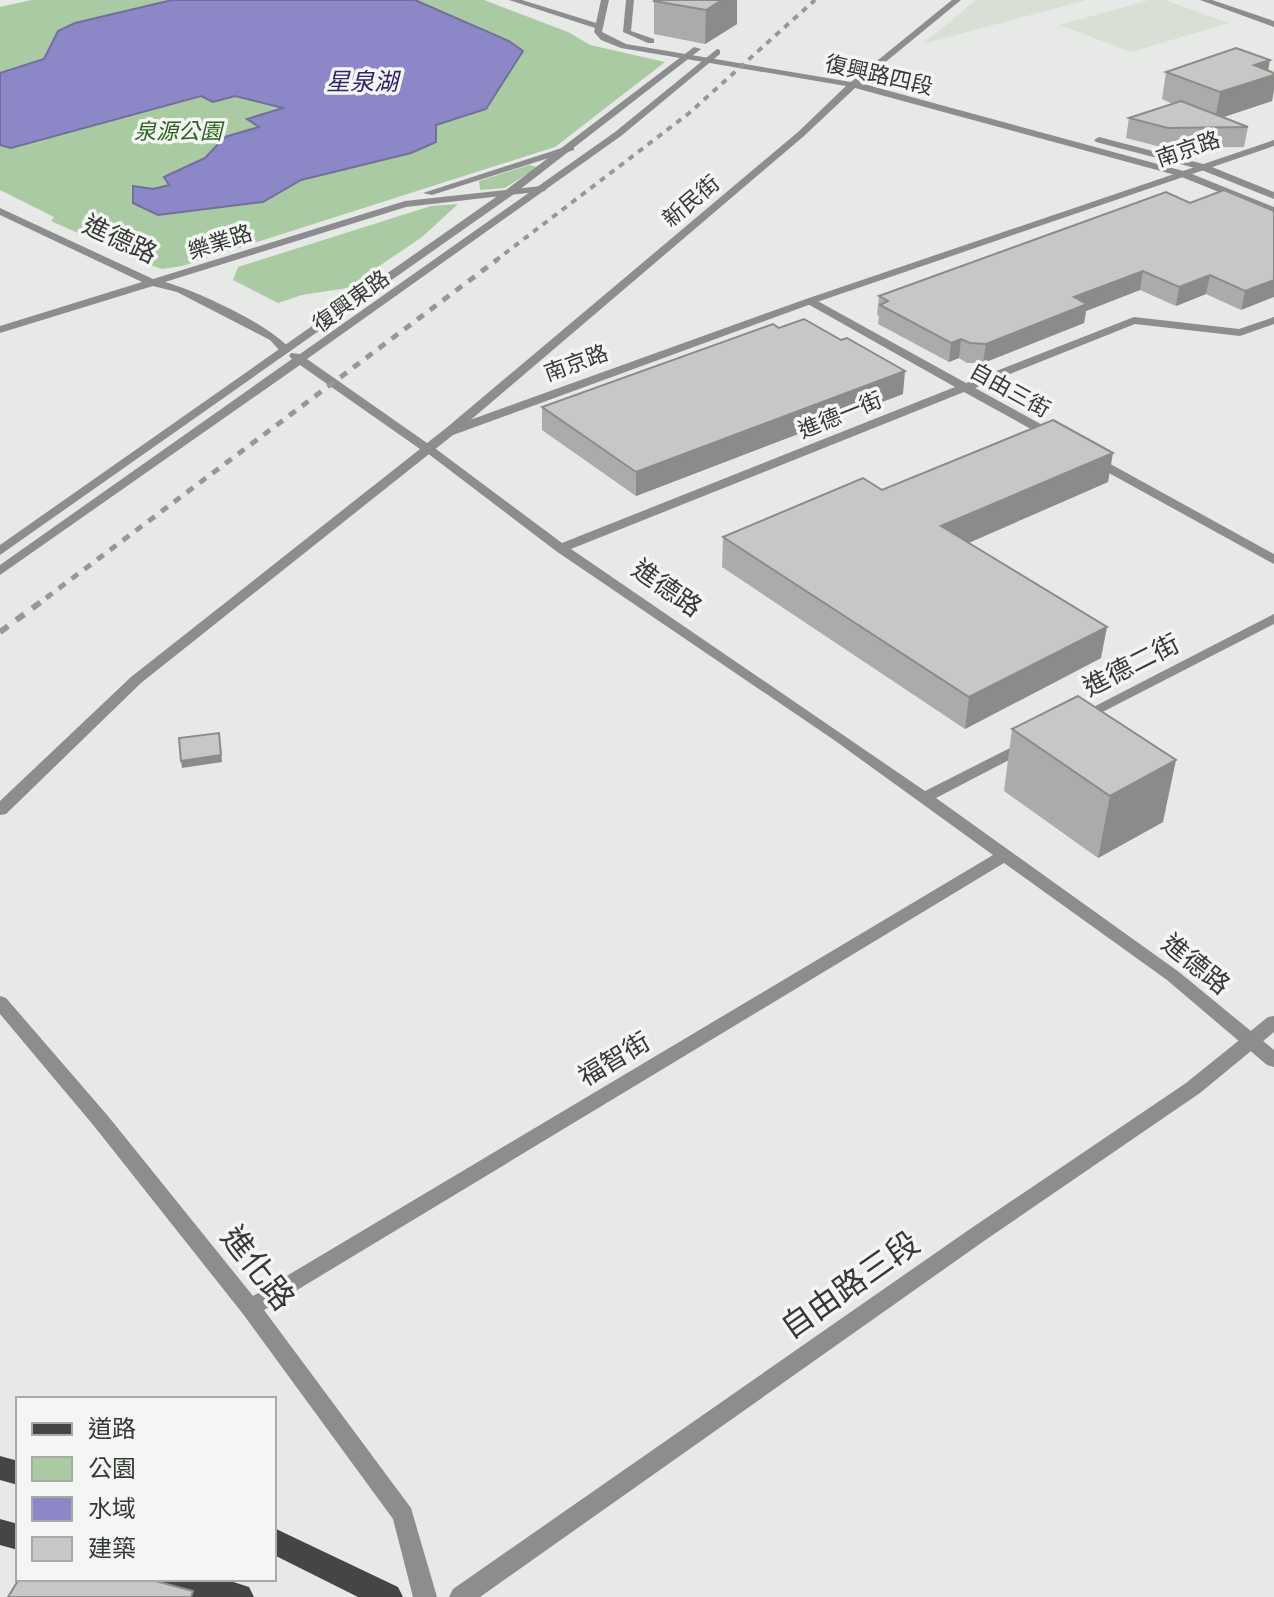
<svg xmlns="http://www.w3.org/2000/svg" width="1274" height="1597" font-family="'Zilla Slab','Noto Sans TC',serif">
	<rect width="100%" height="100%" fill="#e6e9e5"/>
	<g fill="#d8e0d6">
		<polygon points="976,0 1086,0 923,44"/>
		<polygon points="1149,0 1165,0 1229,23 1131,52 1060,25"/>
	</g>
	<g fill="#a9caa3">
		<polygon points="32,0 484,0 568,32 590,45 665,62 555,147 182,266 162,269 125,256 130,253 86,232 78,233 51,221 54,217 0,190 0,7"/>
		<polygon points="529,165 538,167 505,188 480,190 479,181"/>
		<polygon points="458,204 422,237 347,288 302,295 278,303 233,280 238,267 431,206"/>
	</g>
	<polygon fill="#8c87c6" stroke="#72709b" stroke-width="2" points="172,0 415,0 509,41 523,51 486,109 436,125 436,142 411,153 301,180 263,202 158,215 133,203 133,186 153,189 169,185 164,177 205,158 225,137 259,127 247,119 283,108 235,96 213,102 201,96 11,148 0,145 0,73 44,59 58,31 75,23"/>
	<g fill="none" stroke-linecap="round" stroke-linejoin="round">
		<g fill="#8d8d8f" fill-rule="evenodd">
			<polygon points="509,0 522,0 596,23 601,0 609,0 602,32 626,44 851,82 952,0 961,0 860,83 1187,172 1274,207 1274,214 1179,176 855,88 804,136 453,435 445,435 445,429 798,132 846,86 621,48 601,40 594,32 595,28"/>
			<polygon points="626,0 634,0 631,31 654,39 654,43 648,43 623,32"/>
			<polygon points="1099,137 1207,165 1274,192 1274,199 1199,169 1096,142 1094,140"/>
			<polygon points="571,145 574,146 574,150 432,195 423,193"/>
			<path d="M541 186 546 189 545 191 406 207 165 282C197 291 271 325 291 350L289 352H281L270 340 177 292 153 286 0 333V326L142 282 0 215V208L153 279 405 201Z"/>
			<polygon points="806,299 814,299 966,383 1134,317 1239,329 1274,317 1274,324 1240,336 1135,324 975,388 1057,433 1057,439 1049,439 964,392 571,549 925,791 1022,742 1032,742 1035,745 1032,748 936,798 1179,972 1274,1050 1274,1067 1267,1065 1167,980 1004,863 264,1310 411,1508 437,1597 413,1597 393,1519 243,1314 94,1126 0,1014 0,996 6,998 108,1116 253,1296 993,855 834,740 556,551 422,449 424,446 432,446 562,543 955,387 806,303"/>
			<polygon points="1094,455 1274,554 1274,564 1089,462 1088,459"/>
			<polygon points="1274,614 1274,624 1085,721 1075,721 1072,718"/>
		</g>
		<g fill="#8d8d8f" fill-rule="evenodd">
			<polygon points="1200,0 1212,0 1274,21 1274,27"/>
			<polygon points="694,47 701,49 514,194 0,555 0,545 506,190"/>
			<polygon points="717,49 720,50 720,54 621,136 307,359 427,443 445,429 806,299 1274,140 1274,146 814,303 453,435 141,683 6,814 0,815 0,801 131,677 420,449 300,365 0,575 0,565 292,359 289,356 291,353 300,354 615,132"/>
			<polygon points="1274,1016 1274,1032 1200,1093 984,1241 480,1597 449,1597 453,1589 970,1229 1186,1083 1268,1017"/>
		</g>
		<g fill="#454548" fill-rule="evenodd">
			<polygon points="0,1456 18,1461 18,1485 0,1480"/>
			<polygon points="0,1519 18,1524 18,1550 0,1545"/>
			<polygon points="274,1528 398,1587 403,1597 358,1597 274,1555"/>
			<polygon points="161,1579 224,1579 249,1587 254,1597 192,1597 166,1589"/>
		</g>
		<polyline stroke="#969996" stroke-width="4" stroke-dasharray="6 6" stroke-linecap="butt" points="495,261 688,114 815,0"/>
		<polyline stroke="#969996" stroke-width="5" stroke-dasharray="8 8" stroke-linecap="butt" points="46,598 498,259"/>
		<polyline stroke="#969996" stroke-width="6" stroke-dasharray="10 10" stroke-linecap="butt" points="0,632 49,596"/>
	</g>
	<g fill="#a9aca9">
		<polygon points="655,0 737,0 737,24 705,44 654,34 654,1"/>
		<polygon points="1268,70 1274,75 1274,89 1272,101 1223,117 1248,127 1244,147 1165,148 1126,138 1129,118 1173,104 1162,99 1166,72"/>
		<polygon points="1190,203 1274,211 1241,310 1206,294 1176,306 1140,290 1086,311 1084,323 983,363 967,363 959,358 949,362 878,324 879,316 877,315 879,296"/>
		<polygon points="903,394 636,496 542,430 542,407"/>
		<polygon points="1108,482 969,543 1101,658 965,729 722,567 723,537 882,490"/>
		<polygon points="1012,729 1163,822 1098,858 1004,791"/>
	</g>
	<g fill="#8a8c89">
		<polygon points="722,0 737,0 737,24 705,44 706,10"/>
		<polygon points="1270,60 1267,77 1274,75 1274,89 1272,101 1215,120 1220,92 1254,65"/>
		<polygon points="1143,271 1140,290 1086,311 1084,323 983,363 986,344 1074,297"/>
		<polygon points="1210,275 1206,294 1176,306 1179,287"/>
		<polygon points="1274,280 1274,297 1241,310 1245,291"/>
		<polygon points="961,339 959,358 949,362 951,343"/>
		<polygon points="905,371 903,394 636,496 636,472"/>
		<polygon points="1113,453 1108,482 938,556 941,526"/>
		<polygon points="1107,627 1101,658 965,729 969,697"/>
		<polygon points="219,733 222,762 182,768 181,761"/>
		<polygon points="1176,760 1163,822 1098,858 1110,796"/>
	</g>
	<g fill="#c5c8c4" stroke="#8a8c89" stroke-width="2">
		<polygon points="655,0 722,0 706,10 654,1"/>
		<polygon points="1236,48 1270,60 1254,65 1274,73 1274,75 1220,92 1166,72"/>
		<polygon points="1181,101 1248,127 1168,128 1129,118"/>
		<polygon points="1224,190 1274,211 1274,280 1245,291 1210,275 1179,287 1143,271 1074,297 1087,304 986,344 970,343 961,339 951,343 880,305 888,301 879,296 1166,192 1190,203"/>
		<polygon points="804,319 841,340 847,338 905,371 636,472 542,407 773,324 779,328"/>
		<polygon points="1053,420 1113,453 941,526 1107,627 969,697 723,537 863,478 882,490"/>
		<polygon points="1078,696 1176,760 1110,796 1012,729"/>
		<polygon points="219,733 221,755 181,761 179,738"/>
		<polygon points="19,1579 148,1579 193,1591 191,1597 8,1597"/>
	</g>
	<g text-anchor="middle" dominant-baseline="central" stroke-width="7" stroke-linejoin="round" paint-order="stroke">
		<g font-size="22" fill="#373937" stroke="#f3f6f2">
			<text transform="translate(879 75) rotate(13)">復興路四段</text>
			<text transform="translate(1188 149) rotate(-19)">南京路</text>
			<text transform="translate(691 201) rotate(-40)">新民街</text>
			<text transform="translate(220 242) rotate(-18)">樂業路</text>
			<text transform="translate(351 301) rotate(-36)">復興東路</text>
			<text transform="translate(576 363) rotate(-20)">南京路</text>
			<text transform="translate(1010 390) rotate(29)">自由三街</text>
			<text transform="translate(840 415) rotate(-22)">進德一街</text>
		</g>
		<g font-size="22" font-style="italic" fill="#28641c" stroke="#f3f6f2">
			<text x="178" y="131">泉源公園</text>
		</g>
		<g font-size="24" font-style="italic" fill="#32216b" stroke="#f3f6f2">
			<text x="362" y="81">星泉湖</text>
		</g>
		<g font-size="26" fill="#373937" stroke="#f3f6f2">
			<text transform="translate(120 239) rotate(25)">進德路</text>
			<text transform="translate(667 588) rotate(35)">進德路</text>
			<text transform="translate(1131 665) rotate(-27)">進德二街</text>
			<text transform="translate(1196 964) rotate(39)">進德路</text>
			<text transform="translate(614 1059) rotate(-31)">福智街</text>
		</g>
		<g font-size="32" fill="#373937" stroke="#f3f6f2">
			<text transform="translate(258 1268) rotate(52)">進化路</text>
			<text transform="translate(850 1285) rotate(-35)">自由路三段</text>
		</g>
	</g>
	<rect x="16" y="1397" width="260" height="184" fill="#f3f6f2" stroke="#a8aaa7" stroke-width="2"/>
	<rect x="32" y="1423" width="40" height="12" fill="#454548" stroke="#a8aaa7" stroke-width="2"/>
	<text x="88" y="1437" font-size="24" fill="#373937">道路</text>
	<rect x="32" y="1457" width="40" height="24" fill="#a9caa3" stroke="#a8aaa7" stroke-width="2"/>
	<text x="88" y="1477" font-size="24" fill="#373937">公園</text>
	<rect x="32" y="1497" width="40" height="24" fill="#8c87c6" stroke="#a8aaa7" stroke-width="2"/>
	<text x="88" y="1517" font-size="24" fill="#373937">水域</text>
	<rect x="32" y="1537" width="40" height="24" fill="#c5c8c4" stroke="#a8aaa7" stroke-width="2"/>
	<text x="88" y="1557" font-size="24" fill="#373937">建築</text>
</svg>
